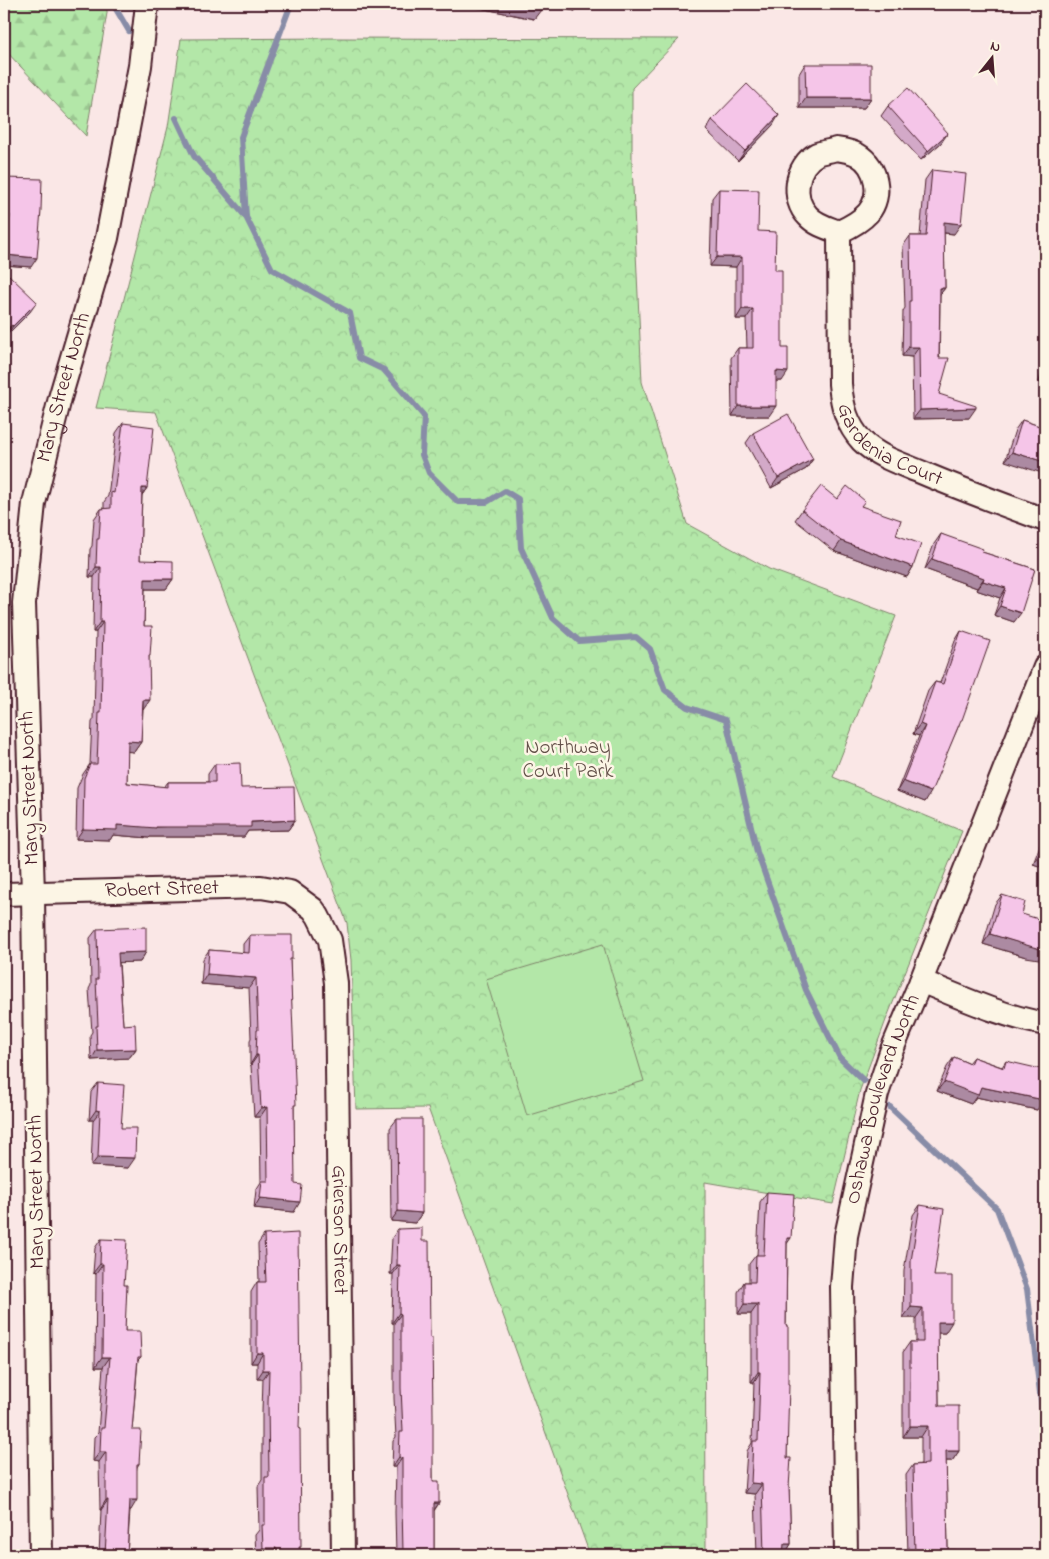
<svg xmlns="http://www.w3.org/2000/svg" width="1049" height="1559" font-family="'Indie Flower',sans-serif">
	<defs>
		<pattern id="forest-firs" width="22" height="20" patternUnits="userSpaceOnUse" patternTransform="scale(1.25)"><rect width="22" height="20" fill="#b3e7a8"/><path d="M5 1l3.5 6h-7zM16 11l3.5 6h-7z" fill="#9bc691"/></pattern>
		<pattern id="park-crowns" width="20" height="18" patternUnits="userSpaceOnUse" patternTransform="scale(1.25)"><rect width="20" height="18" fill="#b3e7a8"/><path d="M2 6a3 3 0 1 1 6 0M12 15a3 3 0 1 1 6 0" fill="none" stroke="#9bc691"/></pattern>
	</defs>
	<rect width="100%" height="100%" fill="#fae7e6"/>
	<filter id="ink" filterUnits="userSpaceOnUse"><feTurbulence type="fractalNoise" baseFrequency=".02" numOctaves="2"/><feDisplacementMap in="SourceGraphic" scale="10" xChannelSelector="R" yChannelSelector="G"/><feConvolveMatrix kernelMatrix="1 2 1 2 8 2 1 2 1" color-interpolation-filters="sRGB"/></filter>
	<g filter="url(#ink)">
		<polygon fill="url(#forest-firs)" stroke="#7e836a" points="4,4 107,4 107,13 86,136 4,49"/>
		<polygon fill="url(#park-crowns)" stroke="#7e836a" points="335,38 679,39 632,88 632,165 642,382 687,524 769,569 896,616 833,777 962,831 886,1020 860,1090 833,1204 705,1182 706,1555 590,1555 428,1108 356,1109 351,960 347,923 156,412 96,408 168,127 181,39"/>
		<polygon fill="#b3e7a8" stroke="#7e836a" points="603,944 644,1081 527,1116 486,979"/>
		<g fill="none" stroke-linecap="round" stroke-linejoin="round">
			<g stroke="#888ca7" stroke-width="6">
				<polyline points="113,4 129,31"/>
				<polyline points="176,118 194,156 246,217 272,269 350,313 359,358 384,370 424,416 422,455 429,473 458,502 487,502 505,491 518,499 521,548 553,618 579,641 636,637 650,649 665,690 687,707 726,720 757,852 806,990 840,1058 864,1081"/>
				<polyline points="246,217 241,137 291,4"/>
				<polyline points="890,1107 997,1209 1027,1289 1045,1433"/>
			</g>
			<defs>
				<g id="street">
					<path d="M836 149C843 150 851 151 858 155 877 166 883 196 868 213 860 222 850 227 839 232 828 228 816 225 808 216 791 199 795 166 817 154 822 152 830 151 836 149Z"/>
					<path id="s1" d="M839 232 840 384C842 406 847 425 862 441 878 457 902 464 923 473 963 490 1004 505 1045 520"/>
					<path id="s2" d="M4 894 261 887 290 892 313 909 318 916 330 940 336 983 343 1555"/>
					<path d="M921 981C962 998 1002 1016 1045 1024"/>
					<path id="s3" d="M41 1555 33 893 24 603 34 503 60 398 107 238 140 66 147 4"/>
					<path id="s4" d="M846 1555 842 1287 846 1236 877 1094 891 1052 921 981 1045 667"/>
				</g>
			</defs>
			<use href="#street" stroke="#4a1f2b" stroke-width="26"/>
			<use href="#street" stroke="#fcf5e5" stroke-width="22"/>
		</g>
		<g fill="#d3a9c8" stroke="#4a1f2b">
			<polygon points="469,4 579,4 575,11 542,4 534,19 475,7"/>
			<polygon points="805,64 871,98 864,108 799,108 799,74"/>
			<polygon points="888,106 941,143 921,160 881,116"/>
			<polygon points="712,120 773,125 738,161 706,130"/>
			<polygon points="932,170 954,234 944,233 945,288 940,294 939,394 969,418 913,419 912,357 902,356 903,311 905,308 903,246 910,236 920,236 925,180"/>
			<polygon points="4,178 31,267 4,265"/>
			<polygon points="719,189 758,231 775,270 782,381 776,381 769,416 732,416 731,358 738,348 747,348 746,319 736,319 736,267 710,266 712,198"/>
			<polygon points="4,279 30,312 6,336 5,335 4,336"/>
			<polygon points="1045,356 1045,384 1039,382"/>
			<polygon points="1022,420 1045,428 1005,461 1015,430"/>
			<polygon points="123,423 147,488 142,495 140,560 173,579 166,589 145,589 144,626 149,658 143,710 141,742 134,752 127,751 127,783 164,787 168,782 208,782 208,774 215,764 241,788 295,820 288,830 248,831 244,837 150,837 149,838 113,835 110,840 76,839 77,788 83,774 90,764 92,722 94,719 96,632 93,632 94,577 89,577 90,549 92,546 94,519 101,509 104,509 104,502 108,496 116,433"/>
			<polygon points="753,433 813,459 806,469 771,488 746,443"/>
			<polygon points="837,499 862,506 896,535 913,567 907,577 834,551 795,520 802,510"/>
			<polygon points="941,534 982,552 1035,569 1014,622 994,615 1000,598 976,590 977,588 925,569 934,544"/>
			<polygon points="961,631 959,725 925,802 897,791 919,736 913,734 928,691 935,682 940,683 955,641"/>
			<polygon points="1045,832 1045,868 1033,864"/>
			<polygon points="1002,895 1022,914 1026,957 983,944 995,904"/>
			<polygon points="97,929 146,952 140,962 119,962 123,1025 136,1049 129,1058 91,1060 90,1035 92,1032 89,989 91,985 90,938"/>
			<polygon points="250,935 290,961 294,1108 294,1212 254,1208 256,1190 261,1182 260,1117 254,1117 251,1065 250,1065 250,1040 251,1038 249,988 201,984 203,959 209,950 243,953 243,944"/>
			<polygon points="954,1057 968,1063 973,1057 1002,1067 1006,1061 1037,1110 976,1097 971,1104 937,1091 947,1067"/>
			<polygon points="98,1083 121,1128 128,1168 91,1166 93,1120 89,1120 91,1092"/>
			<polygon points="1045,1102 1045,1114 1041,1108"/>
			<polygon points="397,1119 422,1213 415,1223 391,1221 390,1128"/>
			<polygon points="767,1192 787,1244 786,1326 787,1458 789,1487 791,1544 785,1554 783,1554 783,1555 757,1555 755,1494 744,1493 747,1451 752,1443 754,1382 751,1382 751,1314 738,1314 738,1292 744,1282 749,1282 749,1264 756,1255 757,1255 760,1202"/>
			<polygon points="920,1205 945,1333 938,1333 939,1406 959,1451 952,1461 946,1461 948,1550 956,1555 908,1555 906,1475 913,1465 921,1464 921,1437 903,1437 903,1352 910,1342 916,1342 916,1318 903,1318 904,1271 913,1215"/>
			<polygon points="398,1229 422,1241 430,1338 433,1481 439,1503 434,1511 434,1552 432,1555 396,1555 395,1512 396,1467 392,1467 393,1441 396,1437 394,1398 394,1323 392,1323 393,1274 390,1274 392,1238"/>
			<polygon points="264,1235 299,1429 300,1555 256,1555 255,1535 259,1530 258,1486 262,1480 262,1412 263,1379 257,1379 257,1363 251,1363 251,1292 257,1282 259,1282 258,1244"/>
			<polygon points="101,1239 124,1285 125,1331 141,1357 138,1360 132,1430 139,1464 137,1467 131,1510 130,1510 127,1555 99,1555 101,1510 100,1510 99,1462 93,1461 94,1437 98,1433 103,1367 95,1367 96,1274 93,1273 95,1248"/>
		</g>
		<g fill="#ac8aa2" stroke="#4a1f2b">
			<polygon points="477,4 511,4 541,10 534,19 475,7"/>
			<polygon points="541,4 579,4 575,11"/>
			<polygon points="806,98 871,98 864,108 799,108"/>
			<polygon points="779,115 773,125 738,161 745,151"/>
			<polygon points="948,133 941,143 921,160 928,151"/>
			<polygon points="4,215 10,215 4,224"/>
			<polygon points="944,222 961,224 954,234 937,232"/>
			<polygon points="6,255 37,258 31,267 4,265 4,259"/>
			<polygon points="717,257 742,257 736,267 710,266"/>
			<polygon points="940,288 945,288 938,297"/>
			<polygon points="37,302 30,312 6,336 13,326"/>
			<polygon points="742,309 753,309 746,319 736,319"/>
			<polygon points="12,325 5,335 4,336 4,331"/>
			<polygon points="909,347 919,347 912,357 902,356"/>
			<polygon points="776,371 788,372 782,381 769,381"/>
			<polygon points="1045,372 1045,384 1039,382"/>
			<polygon points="738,406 776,406 769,416 732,416"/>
			<polygon points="976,408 969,418 913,419 920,410"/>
			<polygon points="1012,452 1045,462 1045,474 1005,461"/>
			<polygon points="813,459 806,469 771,488 778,478"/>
			<polygon points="142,488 147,488 140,498"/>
			<polygon points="841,541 913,567 907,577 834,551"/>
			<polygon points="932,559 984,578 977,588 925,569"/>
			<polygon points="96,567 101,567 94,577 89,577"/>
			<polygon points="145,579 173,579 166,589 139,589"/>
			<polygon points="983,581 1006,588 1000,598 976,590"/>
			<polygon points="1000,606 1021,613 1014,622 994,615"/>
			<polygon points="100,622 103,622 96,632 93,632"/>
			<polygon points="143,700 150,700 143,710"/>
			<polygon points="920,724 925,726 919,736 913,734"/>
			<polygon points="128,741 141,742 134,752 121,751"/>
			<polygon points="903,781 931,792 925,802 897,791"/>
			<polygon points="295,820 288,830 248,831 244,837 150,837 149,838 113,835 110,840 76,839 83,829 117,825 156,827"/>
			<polygon points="1039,854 1045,856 1045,868 1033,864"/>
			<polygon points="990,934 1045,950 1045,960 1026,957 983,944"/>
			<polygon points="146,952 140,962 111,963 118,953"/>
			<polygon points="207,974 256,978 249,988 201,984"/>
			<polygon points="136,1049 129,1058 91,1060 97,1050"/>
			<polygon points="256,1055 258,1055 251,1065 250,1065"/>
			<polygon points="944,1082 981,1087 1044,1100 1037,1110 976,1097 971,1104 937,1091"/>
			<polygon points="267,1107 260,1117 254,1117 261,1108"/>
			<polygon points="96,1110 100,1111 93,1120 89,1120"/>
			<polygon points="98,1157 135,1158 128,1168 91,1166"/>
			<polygon points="260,1198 300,1202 294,1212 254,1208"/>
			<polygon points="398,1211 422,1213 415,1223 391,1221"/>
			<polygon points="787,1238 791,1238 784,1248"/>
			<polygon points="100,1264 103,1264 96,1274 93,1273"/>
			<polygon points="397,1265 400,1265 393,1274 390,1274"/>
			<polygon points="744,1304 758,1304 751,1314 738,1314"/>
			<polygon points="911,1307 923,1308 916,1318 903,1318"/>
			<polygon points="399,1313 401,1314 394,1323 392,1323"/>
			<polygon points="938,1322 952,1322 945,1333 931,1333"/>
			<polygon points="257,1353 263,1353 257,1363 251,1363"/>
			<polygon points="102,1357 110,1357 103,1367 95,1367"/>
			<polygon points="263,1370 269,1370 263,1379 257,1379"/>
			<polygon points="758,1372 760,1372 754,1382 751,1382"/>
			<polygon points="910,1426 928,1426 921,1437 903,1437"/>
			<polygon points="946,1451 959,1451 952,1461 938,1461"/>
			<polygon points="100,1452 106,1452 99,1462 93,1461"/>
			<polygon points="399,1457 402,1458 396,1467 392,1467"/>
			<polygon points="751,1483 762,1484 755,1494 744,1493"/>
			<polygon points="106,1500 108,1500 101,1510 100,1510"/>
			<polygon points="130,1500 137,1500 131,1510 124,1510"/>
			<polygon points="434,1503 439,1503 432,1513"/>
			<polygon points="784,1544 791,1544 785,1554 777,1554"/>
			<polygon points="263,1548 276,1548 270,1555 258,1555"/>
		</g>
		<g fill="#f5c5e8" stroke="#4a1f2b">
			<polygon points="511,4 542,4 541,10"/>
			<polygon points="805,64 871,64 871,98 806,98"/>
			<polygon points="747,84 779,115 745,151 712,120"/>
			<polygon points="908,88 948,133 928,151 888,106"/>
			<polygon points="932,170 966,174 961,224 944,222 945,288 940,288 939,358 949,358 939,394 976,406 976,408 920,410 919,347 909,347 909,301 911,301 910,236 926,236"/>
			<polygon points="4,178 42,179 41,210 37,258 6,255 10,215 4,215"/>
			<polygon points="719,189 759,190 758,231 776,232 775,270 782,270 782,348 788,348 788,372 776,371 776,406 738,406 738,348 753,348 753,309 742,309 742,257 717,257"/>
			<polygon points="9,275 37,302 13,326 12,325 4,331 4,279"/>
			<polygon points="788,414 813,459 778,478 753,433"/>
			<polygon points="1022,420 1045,428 1045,462 1012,452"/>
			<polygon points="123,423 154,427 147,488 142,488 140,560 173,561 173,579 145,579 144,626 152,626 150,656 149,656 150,700 143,700 141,742 128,741 127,783 168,787 168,782 215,782 215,764 240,763 241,788 294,787 295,820 251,822 251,827 156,827 156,828 117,825 117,830 83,829 84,778 90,764 97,764 99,713 101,713 103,622 100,622 101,567 96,567 97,539 99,539 101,509 111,508 111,492 114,493"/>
			<polygon points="821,486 837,499 847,486 865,501 861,506 901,520 896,535 921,544 913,567 841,541 802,510"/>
			<polygon points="941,534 983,549 982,552 1035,569 1021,613 1000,606 1006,588 983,581 984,578 932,559"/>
			<polygon points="961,631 990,641 962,720 961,720 931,792 903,781 925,726 920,724 935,682 943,684"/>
			<polygon points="1045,839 1045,856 1039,854"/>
			<polygon points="1002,895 1025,902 1022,914 1045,921 1045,950 1033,947 990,934"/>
			<polygon points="146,927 146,952 118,953 123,1025 135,1024 136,1049 97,1050 96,1026 98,1026 96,979 98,979 97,929"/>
			<polygon points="250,935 292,935 292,959 290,959 296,1105 294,1105 295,1184 302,1185 300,1202 260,1198 262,1181 268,1181 267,1107 261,1108 258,1055 256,1055 257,1030 258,1030 256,978 207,974 209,950 249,953"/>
			<polygon points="954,1057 970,1064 973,1057 1004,1068 1006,1061 1045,1070 1045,1094 1044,1100 981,1087 978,1095 944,1082"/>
			<polygon points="98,1083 124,1085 121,1128 136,1128 135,1158 98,1157 100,1111 96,1110"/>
			<polygon points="397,1119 422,1119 422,1213 398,1211"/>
			<polygon points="767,1192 794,1194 791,1238 787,1238 786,1326 788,1326 788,1384 789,1384 787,1458 791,1458 789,1487 791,1544 784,1544 783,1555 764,1555 762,1484 751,1483 753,1441 758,1441 760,1372 758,1372 758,1304 744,1304 744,1282 755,1282 756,1255 764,1255"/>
			<polygon points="920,1205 944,1209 934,1276 952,1276 952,1322 938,1322 939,1406 959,1406 959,1451 946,1451 948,1550 956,1550 956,1555 915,1555 913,1465 928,1464 928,1426 910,1426 910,1342 923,1342 923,1308 911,1307 911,1261"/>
			<polygon points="422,1228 422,1241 429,1241 430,1338 432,1338 433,1414 433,1481 439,1481 439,1503 434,1503 434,1552 430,1552 429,1555 405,1555 405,1553 403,1553 402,1503 402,1458 399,1457 400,1432 403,1432 401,1388 401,1314 399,1313 400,1265 397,1265 398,1229"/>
			<polygon points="298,1233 300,1388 299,1429 300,1429 301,1547 299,1547 300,1555 276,1555 276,1548 263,1548 262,1525 265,1525 265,1477 269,1477 268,1403 269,1370 263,1370 263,1353 257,1353 257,1282 266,1282 264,1235"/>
			<polygon points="101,1239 127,1240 124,1285 127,1285 125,1331 140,1331 141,1357 138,1357 132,1430 141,1430 139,1464 137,1464 137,1500 130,1500 127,1555 105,1555 108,1500 106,1500 106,1452 100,1452 101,1428 104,1428 110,1357 102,1357 103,1264 100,1264"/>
		</g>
	</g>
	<g text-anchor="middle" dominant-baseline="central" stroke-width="5" stroke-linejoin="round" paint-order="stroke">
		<g font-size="21" fill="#4a1f2b" stroke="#fcf5e5">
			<text stroke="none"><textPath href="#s3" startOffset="1172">Mary Street North</textPath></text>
			<text stroke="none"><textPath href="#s1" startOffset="238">Gardenia Court</textPath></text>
			<text transform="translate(30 788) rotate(-92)">Mary Street North</text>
			<text stroke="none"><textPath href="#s2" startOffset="158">Robert Street</textPath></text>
			<text stroke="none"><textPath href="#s4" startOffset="461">Oshawa Boulevard North</textPath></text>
			<text transform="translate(37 1192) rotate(-91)">Mary Street North</text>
			<text stroke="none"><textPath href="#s2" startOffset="641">Grierson Street</textPath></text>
		</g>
		<g font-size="21" fill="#64514a" stroke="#fcf5e5">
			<text x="568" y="748">Northway<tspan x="568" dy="24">Court Park</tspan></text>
		</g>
	</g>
	<rect width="1049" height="1559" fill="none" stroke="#fcf5e5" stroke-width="20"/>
	<rect x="10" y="10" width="1029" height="1539" fill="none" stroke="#4a1f2b" stroke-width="2" filter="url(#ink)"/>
	<g transform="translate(992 58) rotate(17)" stroke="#fcf5e5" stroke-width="4" paint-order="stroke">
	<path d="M0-4L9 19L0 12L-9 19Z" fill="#4a1f2b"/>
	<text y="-8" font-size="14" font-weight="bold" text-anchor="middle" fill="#4a1f2b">N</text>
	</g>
</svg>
